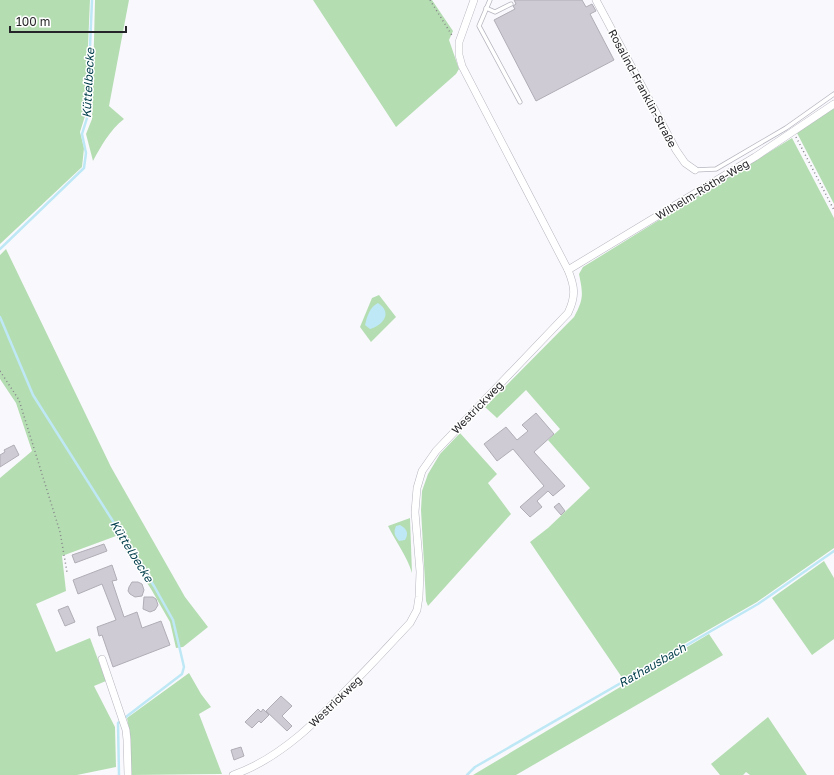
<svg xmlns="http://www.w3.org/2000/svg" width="834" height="775" font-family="'Golos Text',sans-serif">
	<rect width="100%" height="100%" fill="#f9f9fd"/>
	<g fill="#b5ddb2">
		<polygon points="0,0 90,0 85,116 80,132 84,148 82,167 0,244"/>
		<path d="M95 0H129L109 106 124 119C110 130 101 146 93 161L86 134 92 119Z"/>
		<polygon points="313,0 432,0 453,31 449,40 459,69 456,74 396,127"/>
		<polygon points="834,108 834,204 797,133"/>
		<path d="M792 138 834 218V548L757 602 623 679 530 542 548 528 590 488 548 440 560 429 526 390 497 418 485 407 574 317C584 299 583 294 579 274L583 267Z"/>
		<polygon points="6,249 111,467 185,597 208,627 183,647 176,648 170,622 151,589 116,536 62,556 66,591 36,604 56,652 90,638 106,681 94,686 115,727 116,767 77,775 0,775 0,478 32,451 16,403 0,379 0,255"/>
		<polygon points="379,295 396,317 371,342 360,327 372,298"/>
		<polygon points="460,433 497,474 488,483 511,514 428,606 426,601 421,510 422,491 428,474 440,454"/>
		<path d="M410 518 412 573C407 556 396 542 388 526Z"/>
		<polygon points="824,561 834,578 834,639 812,655 772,598"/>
		<polygon points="709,634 723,655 516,775 473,775"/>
		<polygon points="189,673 201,694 211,707 199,714 222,774 131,775 131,740 127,718"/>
		<polygon points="768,717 807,775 750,775 746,772 743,775 720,775 711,764"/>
	</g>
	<g fill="#bee8f5">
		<path d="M378 303C393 313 383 325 370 329L365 325C367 316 370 307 378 303Z"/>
		<path d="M400 525C407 529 409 533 405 540L399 541C395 536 393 533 396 526Z"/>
	</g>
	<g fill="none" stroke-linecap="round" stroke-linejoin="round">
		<g stroke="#bee8f5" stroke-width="2.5">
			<polyline points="0,249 84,168 86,153 82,134 87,118 92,0"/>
			<polyline points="0,317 33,395 154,586 173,620 184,667 182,674 118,723 119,775"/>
			<polyline points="467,775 475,767 758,604 834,551"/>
		</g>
	</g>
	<g fill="#cfcbd5" stroke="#b0adb6">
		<polygon points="514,0 582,0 586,7 592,4 596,11 590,14 614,60 536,101 494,20 515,9 513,6 516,4"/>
		<polygon points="536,413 554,434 534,452 565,486 553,496 548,491 537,501 542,507 530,517 520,507 544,486 513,449 497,461 484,444 506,427 517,440 528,431 522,425"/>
		<polygon points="14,445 19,455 0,467 0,455 5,452 4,450"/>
		<polygon points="559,503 565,511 561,515 554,507"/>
		<polygon points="104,544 107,551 75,563 72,555"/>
		<polygon points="112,565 117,580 112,581 124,617 137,612 142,628 161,621 170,645 113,667 102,635 99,636 97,627 116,620 102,584 78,594 73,580"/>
		<polygon points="132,582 138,582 142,584 144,590 142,596 135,597 130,594 128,591 129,587"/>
		<polygon points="144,597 153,597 156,599 158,605 155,610 150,612 143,609"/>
		<polygon points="68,606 75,622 65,626 58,610"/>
		<polygon points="281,696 292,706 282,716 292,726 287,731 266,711"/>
		<polygon points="258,709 261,712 263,709 269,715 261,723 259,721 252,728 245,722"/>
		<polygon points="241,747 244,756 234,760 231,750"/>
	</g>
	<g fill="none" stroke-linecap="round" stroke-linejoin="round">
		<defs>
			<g id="service">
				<polyline points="490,0 479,26 520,102"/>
				<polyline points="486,8 495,12 511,4"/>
				<polyline points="695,170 716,169 786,128 834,94"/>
			</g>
			<g id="minor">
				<polyline points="596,0 676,150 685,163 695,170"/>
				<polyline points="568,270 755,157 834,104"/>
				<polyline points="102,659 126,730 127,740 128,775"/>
				<path d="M233 775C282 758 320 718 355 681 374 662 392 642 410 623L417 610 419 597 420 572 415 512 417 488 422 471 436 451 568 313C576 296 575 287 568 270L462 66 459 55V42L474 0"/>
			</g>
		</defs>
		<use href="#service" stroke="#b6b6c0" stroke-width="5"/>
		<use href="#minor" stroke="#b6b6c0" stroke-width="8"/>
		<g stroke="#858589" stroke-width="1.5" stroke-dasharray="1 3" stroke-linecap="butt">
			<polyline points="430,0 453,37"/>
			<polyline points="796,137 834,210"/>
			<polyline points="0,371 19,400 60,532 67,572"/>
		</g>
		<use href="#service" stroke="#fff" stroke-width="3.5"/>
		<use href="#minor" stroke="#fff" stroke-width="7"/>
	</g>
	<g text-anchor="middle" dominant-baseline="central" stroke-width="3" stroke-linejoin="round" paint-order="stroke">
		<g font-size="11" fill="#252529" stroke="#fff">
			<text transform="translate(643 88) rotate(62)">Rosalind-Franklin-Straße</text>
			<text transform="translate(702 189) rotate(-31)">Wilhelm-Röthe-Weg</text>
			<text transform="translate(477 407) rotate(-46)">Westrickweg</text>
			<text transform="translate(335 701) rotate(-44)">Westrickweg</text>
		</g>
		<g font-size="12" font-style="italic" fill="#013e4b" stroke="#fff">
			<text transform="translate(88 83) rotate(-87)">Küttelbecke</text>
			<text transform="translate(132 551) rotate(58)">Küttelbecke</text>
			<text transform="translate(652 665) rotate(-30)">Rathausbach</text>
		</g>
	</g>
	<path d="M10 26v6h116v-6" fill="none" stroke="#252529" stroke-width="2"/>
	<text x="16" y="26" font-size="12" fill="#252529" stroke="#ffffff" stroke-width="3" paint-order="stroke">100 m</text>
</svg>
